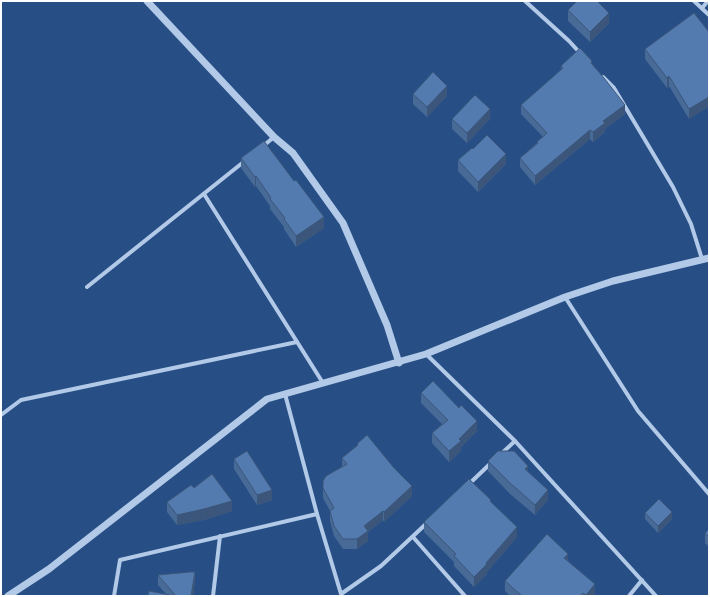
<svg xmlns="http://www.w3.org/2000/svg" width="710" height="597" font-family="Manrope,sans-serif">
	<rect width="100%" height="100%" fill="#274f85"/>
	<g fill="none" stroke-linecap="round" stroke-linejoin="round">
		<g stroke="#b2c9e8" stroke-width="4">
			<polyline points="525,1 569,41 580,53"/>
			<polyline points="694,1 709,15"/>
			<polyline points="702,8 708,1"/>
			<polyline points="603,77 614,88 673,187 691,224 702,259"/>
			<polyline points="262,147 274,137"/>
			<polyline points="204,194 323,383"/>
			<polyline points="87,287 246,160"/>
			<polyline points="565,297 638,411 709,494"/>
			<polyline points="426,354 515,441 656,596"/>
			<polyline points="285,394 317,514 341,594 381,566 427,523"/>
			<polyline points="1,415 21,400 297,342"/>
			<polyline points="501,454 515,441"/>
			<polyline points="469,484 491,463"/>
			<polyline points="413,537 465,596"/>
			<polyline points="114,596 120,560 317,514"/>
			<polyline points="213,596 220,536"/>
			<polyline points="629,596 642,580"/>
		</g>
		<g stroke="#b2c9e8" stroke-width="7">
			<polyline points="147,1 274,137 293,153 343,223 387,325 399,363"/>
			<polyline points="8,596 49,569 267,399 426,354 565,297 613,281 709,258"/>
		</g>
	</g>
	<g fill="#486a96">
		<polygon points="568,10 609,23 590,42 568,21"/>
		<polygon points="694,13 689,119 669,86 667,88 645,59 645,49"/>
		<polygon points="592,65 625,114 605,129 605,132 593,142 590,139 535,185 520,167 520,158 537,143 537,142 543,137 521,114 521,105 561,70 561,66"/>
		<polygon points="413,94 447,96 427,117 413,104"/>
		<polygon points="452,119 490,119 467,143 452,129"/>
		<polygon points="473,149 506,164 478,192 458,171 458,160"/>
		<polygon points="241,158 324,228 296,247 284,229 284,227 270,209 270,206 256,186 255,187 241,168"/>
		<polygon points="421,393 477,431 461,447 461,451 449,462 432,443 432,433 442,424 421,403"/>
		<polygon points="357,444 412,496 384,522 383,520 368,532 368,541 357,549 343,549 334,536 330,521 330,511 323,498 323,488 342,467 342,458 357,446"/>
		<polygon points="234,459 272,500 257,505 234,469"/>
		<polygon points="488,461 528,472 548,500 535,515 510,494 488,471"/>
		<polygon points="194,488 232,511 204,520 177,525 167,512 167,502"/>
		<polygon points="491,502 517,537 487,572 487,574 474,587 454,566 454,562 424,532 424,522"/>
		<polygon points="645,513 672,519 658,533 645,519"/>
		<polygon points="709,529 709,547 705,543 705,533"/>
		<polygon points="568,561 595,594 593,596 510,596 505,591 505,581"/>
		<polygon points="158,575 195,582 193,596 148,596 166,594 158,585"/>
	</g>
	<g fill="#3b567a">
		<polygon points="609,13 609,23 590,42 590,32"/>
		<polygon points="669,76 669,86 667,88 667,78"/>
		<polygon points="447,86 447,96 427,117 427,107"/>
		<polygon points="709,97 709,107 689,119 689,109"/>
		<polygon points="625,105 625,114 605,129 605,132 593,142 593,132 603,121"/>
		<polygon points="490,109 490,119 467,143 467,133"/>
		<polygon points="590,130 590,139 535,185 535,176"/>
		<polygon points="506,154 506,164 478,192 478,182"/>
		<polygon points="256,176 256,186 255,187 255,177"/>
		<polygon points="324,217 324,228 296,247 296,236"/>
		<polygon points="477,421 477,431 461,447 461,451 449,462 449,451 459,439"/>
		<polygon points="528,466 528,476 525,469"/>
		<polygon points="412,486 412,496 384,522 384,512"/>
		<polygon points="272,490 272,500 257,505 257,495"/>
		<polygon points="548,490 548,500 535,515 535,505"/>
		<polygon points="232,501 232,511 204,520 177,525 177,515"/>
		<polygon points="383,511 383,520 368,532 368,541 357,549 357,539 364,526"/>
		<polygon points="672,512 672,519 658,533 658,526"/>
		<polygon points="517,527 517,537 487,572 487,574 474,587 474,577"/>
		<polygon points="568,554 568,564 564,558"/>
		<polygon points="195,572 195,582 193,596 191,596"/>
		<polygon points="595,584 595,594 593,596 586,596 586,595"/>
	</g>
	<g fill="#547baf" stroke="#3b567a">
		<polygon points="577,1 597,1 609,13 590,32 568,10"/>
		<polygon points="694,13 709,32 709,97 689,109 669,76 667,78 645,49"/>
		<polygon points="580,48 592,61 591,63 604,78 625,105 603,121 605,123 593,132 590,130 535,176 520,158 538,143 537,142 547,133 521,105 563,68 561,66"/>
		<polygon points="433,72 447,86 427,107 413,94"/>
		<polygon points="475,95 490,109 467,133 452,119"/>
		<polygon points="487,135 506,154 478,182 458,160 472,148 473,149"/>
		<polygon points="264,141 294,181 296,180 324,217 296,236 284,219 285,218 270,199 271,198 256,176 255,177 241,158"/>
		<polygon points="433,381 459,408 461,405 477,421 459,439 461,441 449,451 432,433 448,420 421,393"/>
		<polygon points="367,435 394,468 412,486 384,512 383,511 364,526 368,531 357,539 343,539 334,526 330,511 334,508 323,488 323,481 326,476 347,464 342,458 358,445 357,444"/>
		<polygon points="247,451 272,490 257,495 234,459"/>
		<polygon points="498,451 514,451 528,466 525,469 548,490 535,505 510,483 488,461"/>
		<polygon points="212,474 232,501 204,509 177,515 167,502 191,485 194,488"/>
		<polygon points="469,479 491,500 490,501 517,527 486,563 487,564 474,577 454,556 456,554 424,522"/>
		<polygon points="659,499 672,512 658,526 645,513"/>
		<polygon points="709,529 709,537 705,533"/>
		<polygon points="547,534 568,554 564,558 595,584 586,595 583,593 580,596 522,596 505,581"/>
		<polygon points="190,572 195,572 191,596 176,596 158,575"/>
		<polygon points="149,591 170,595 169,596 148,596"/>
	</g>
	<rect width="710" height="597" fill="none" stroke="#ffffff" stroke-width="4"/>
</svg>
